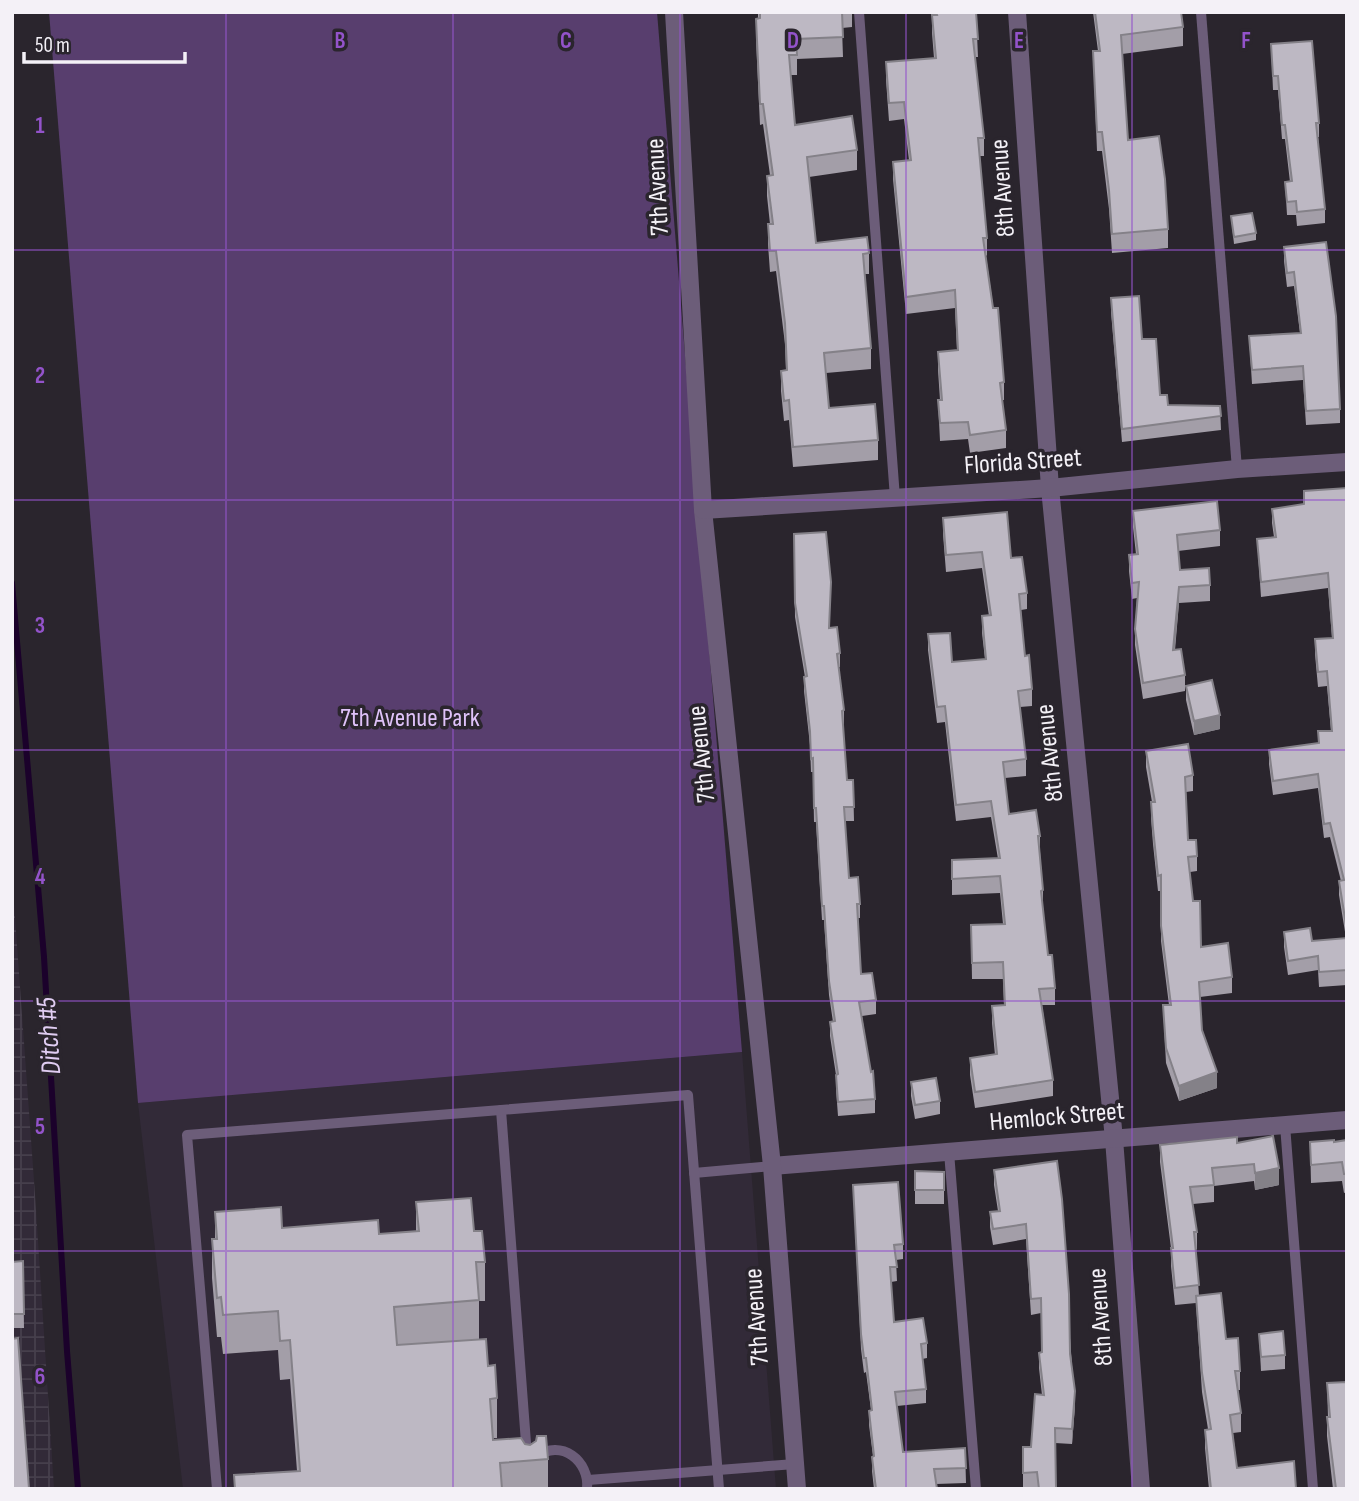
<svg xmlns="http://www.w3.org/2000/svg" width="1359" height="1501" font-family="'Sofia Sans Condensed',sans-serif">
	<defs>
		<pattern id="industrial-grid" width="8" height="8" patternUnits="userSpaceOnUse" patternTransform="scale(1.75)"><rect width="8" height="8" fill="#322a38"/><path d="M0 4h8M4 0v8" fill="none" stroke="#463f4c"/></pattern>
	</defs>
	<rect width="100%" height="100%" fill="#2a252d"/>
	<polygon fill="#322a38" points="742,1052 776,1489 183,1489 138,1103"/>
	<polygon fill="url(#industrial-grid)" points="12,876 35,1195 54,1489 12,1489"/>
	<polygon fill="#583e6e" points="49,12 657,12 742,1052 138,1103"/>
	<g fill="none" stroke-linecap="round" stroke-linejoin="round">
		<polyline stroke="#1b012b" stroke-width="6" points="12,583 44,957 67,1351 78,1489"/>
		<g stroke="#6c5d79" stroke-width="10">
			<polyline points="859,12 895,498"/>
			<polyline points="1201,12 1237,469"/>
			<polyline points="501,1110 527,1456"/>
			<polyline points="1285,1125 1313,1489"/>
			<polyline points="949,1152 976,1489"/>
			<polyline points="694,1173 772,1166"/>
			<path d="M536 1457C561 1438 590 1461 587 1489"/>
			<polyline points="588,1480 795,1464"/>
			<polyline points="217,1489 187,1135 688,1095 719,1489"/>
		</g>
		<g stroke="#6c5d79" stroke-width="18">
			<polyline points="1017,12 1050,488 1114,1139 1141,1489"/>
			<polyline points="772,1166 1347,1120"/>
		</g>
		<g stroke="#6c5d79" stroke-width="18">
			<polyline points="674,12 703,510 772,1166 797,1489"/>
			<polyline points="703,510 1050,488 1237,469 1347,462"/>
		</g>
	</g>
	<g fill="#a39ea8">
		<polygon points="758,12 852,12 852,27 842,28 843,57 797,59 797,75 790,75 795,125 857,150 857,170 809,177 816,243 869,253 869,274 865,274 871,348 871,369 826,373 829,408 878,440 878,460 793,467 789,420 784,421 781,391 781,371 786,370 785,344 776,271 770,272 768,244 768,224 770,224 767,196 767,176 770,175 763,124 760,125 756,39 756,19 758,19"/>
		<polygon points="933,12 976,12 978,57 975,57 984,138 984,156 979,156 987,238 987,255 986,256 1004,382 1004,400 1002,400 1006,430 1006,448 970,453 968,439 940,441 938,400 940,400 938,370 938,352 957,350 955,308 906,314 893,179 893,162 909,160 904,119 889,121 886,80 886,62 934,58 932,33 932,15 934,15"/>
		<polygon points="1093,12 1181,12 1183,27 1183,46 1122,54 1128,140 1168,229 1168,248 1112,253 1109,209 1102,151 1097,151 1093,51 1098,51"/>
		<polygon points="1271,44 1319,123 1319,137 1318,137 1325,209 1325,223 1297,226 1296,215 1287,215 1285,182 1290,182 1285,139 1282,139 1278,90 1273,90"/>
		<polygon points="1231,216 1256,233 1256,240 1234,244"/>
		<polygon points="1326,242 1340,409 1340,423 1306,425 1303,380 1252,384 1249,336 1300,333 1294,286 1287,287 1284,261 1284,247"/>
		<polygon points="1111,298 1142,339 1160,395 1168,405 1220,406 1221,430 1122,442 1111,312"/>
		<polygon points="1347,488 1347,985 1319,987 1318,970 1288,975 1284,947 1284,932 1312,941 1346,938 1339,895 1339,881 1341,881 1330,837 1324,838 1318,788 1273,795 1269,764 1269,750 1318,743 1318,731 1331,731 1327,686 1318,687 1315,654 1315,639 1332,638 1328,588 1261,597 1257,539 1274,537 1272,523 1272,509 1304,504 1304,491"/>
		<polygon points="1133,511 1220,530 1220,546 1178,551 1180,570 1210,585 1210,601 1179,603 1175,650 1185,675 1185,691 1143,699 1135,645 1135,629 1137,598 1132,599 1129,571 1129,555 1136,554 1133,527"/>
		<polygon points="943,518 1011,558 1027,593 1027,609 1021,610 1025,656 1032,689 1032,706 1020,707 1026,759 1026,776 1005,778 1009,814 1040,836 1040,852 1043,890 1043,907 1048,955 1055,988 1055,1005 1042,1005 1053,1080 1053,1096 975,1108 970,1075 970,1058 995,1055 992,1023 992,1006 1004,1005 1003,979 972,979 971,925 1003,924 1000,893 952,895 952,860 998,859 991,817 956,821 945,722 937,723 928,650 928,634 952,662 985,659 982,633 982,616 989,616 982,568 946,572 943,534"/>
		<polygon points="794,534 830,628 840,653 840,667 839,667 844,710 844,724 843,724 847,780 853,780 854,821 845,821 849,878 860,904 860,918 858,918 861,974 876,1000 876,1014 862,1016 875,1099 875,1113 838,1116 836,1089 836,1075 830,1036 830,1022 833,1022 829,995 824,920 822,920 816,822 814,822 813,772 811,772 810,745 804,691 804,677 805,677 795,617"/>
		<polygon points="1186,686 1220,729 1194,735 1186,700"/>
		<polygon points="1146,751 1193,775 1193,791 1186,792 1188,840 1197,856 1197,871 1190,872 1193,901 1201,947 1232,977 1232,993 1200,997 1202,1030 1217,1088 1179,1101 1166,1063 1163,1005 1169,1005 1161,941 1161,891 1158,891 1153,844 1151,818 1152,802 1146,767"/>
		<polygon points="911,1082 940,1101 940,1114 915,1119 911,1096"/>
		<polygon points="1347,1140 1347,1192 1344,1193 1342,1181 1311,1183 1310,1142 1334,1142"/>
		<polygon points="1237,1143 1279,1185 1255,1190 1254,1181 1214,1186 1214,1202 1193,1204 1197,1232 1197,1249 1196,1250 1199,1296 1226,1339 1240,1371 1240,1390 1238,1390 1241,1413 1241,1432 1233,1433 1237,1468 1296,1489 1209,1489 1205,1448 1205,1430 1208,1429 1202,1392 1196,1303 1175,1305 1171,1266 1171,1248 1160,1162 1160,1145"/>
		<polygon points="1057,1161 1075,1406 1072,1444 1055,1443 1056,1489 1037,1489 1037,1487 1023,1488 1023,1447 1031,1447 1042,1395 1039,1368 1039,1353 1042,1352 1041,1313 1031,1315 1026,1239 993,1245 990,1227 990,1212 998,1211 994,1185 994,1170"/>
		<polygon points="915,1171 944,1172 944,1204 915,1204"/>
		<polygon points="853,1185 903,1244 903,1259 896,1260 897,1281 891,1282 894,1322 927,1343 927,1358 922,1359 926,1389 926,1403 897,1406 903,1452 965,1448 966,1483 936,1484 937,1489 874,1489 872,1471 873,1456 869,1425 869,1411 871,1410 866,1372 864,1373 861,1349"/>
		<polygon points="416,1202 474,1231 485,1262 485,1301 479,1301 479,1339 497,1398 497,1438 493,1438 493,1440 525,1444 548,1459 548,1489 234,1489 234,1475 297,1471 290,1379 280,1380 278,1350 223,1354 221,1337 217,1337 212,1278 212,1239 215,1239 215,1212 282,1228 379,1234 416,1231"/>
		<polygon points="23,1261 24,1328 12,1328 12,1262"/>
		<polygon points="1259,1334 1285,1355 1285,1369 1261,1371"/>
		<polygon points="1327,1383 1347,1489 1333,1489 1327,1436 1327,1417 1328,1417"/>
	</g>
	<g fill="#848188">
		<polygon points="1179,587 1179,603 1173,666 1173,650"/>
		<polygon points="1220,715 1220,729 1194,735 1194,721"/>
		<polygon points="1217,1072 1217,1088 1179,1101 1179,1086"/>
		<polygon points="1279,1168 1279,1185 1255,1190 1255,1173"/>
		<polygon points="1075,1391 1075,1406 1072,1444 1072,1429"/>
	</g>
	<g fill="#bdb8c3" stroke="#848188" stroke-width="2">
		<polygon points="760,12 842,12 843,37 796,39 797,55 789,55 795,125 852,116 857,150 807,157 816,243 867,237 869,253 863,254 871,348 824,353 829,408 875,404 878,440 793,447 789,400 784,401 781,371 787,370 785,323 776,251 770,251 768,224 773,224 767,176 773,175 763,104 760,104 756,19 760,18"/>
		<polygon points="936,12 976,12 978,39 973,39 984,138 978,138 987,238 983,238 993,308 998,308 1004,382 1000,383 1006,430 970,435 968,422 940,423 938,400 942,400 938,352 958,350 955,290 906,297 893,162 911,160 904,102 889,103 886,62 936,58 932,15 937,15"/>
		<polygon points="1095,12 1181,12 1183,27 1121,35 1128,140 1159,136 1165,179 1168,229 1112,234 1109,190 1102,132 1097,132 1093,51 1100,51"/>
		<polygon points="1312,41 1319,123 1316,123 1325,209 1297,212 1296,201 1287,202 1285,182 1292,181 1285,125 1282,125 1278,76 1273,76 1271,44"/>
		<polygon points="1252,213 1256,233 1234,237 1231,216"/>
		<polygon points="1326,242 1336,316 1340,409 1306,411 1303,366 1252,370 1249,336 1301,333 1294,272 1287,273 1284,247"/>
		<polygon points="1139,296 1142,339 1156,339 1160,395 1167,395 1168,405 1220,406 1221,416 1122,429 1111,298"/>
		<polygon points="1347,488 1347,931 1339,881 1344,880 1330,823 1324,824 1318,774 1273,781 1269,750 1319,743 1318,731 1332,731 1327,671 1318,672 1315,639 1333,638 1328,573 1261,582 1257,539 1276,537 1272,509 1304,504 1304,491"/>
		<polygon points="1217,501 1220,530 1177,535 1180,570 1209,568 1210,585 1179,587 1173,650 1181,649 1185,675 1143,683 1135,629 1139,582 1132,583 1129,555 1138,554 1133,511"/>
		<polygon points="1007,512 1011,558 1022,557 1027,593 1019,594 1025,656 1029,655 1032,689 1018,691 1026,759 1003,762 1009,814 1036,810 1040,836 1038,836 1043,890 1041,891 1048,955 1052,955 1055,988 1039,989 1053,1080 975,1092 970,1058 997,1054 992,1006 1005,1005 1003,962 972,963 971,925 1005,924 1000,876 952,879 952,860 1000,858 991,801 956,805 945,706 937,707 928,634 950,633 952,662 986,659 982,616 991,615 982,552 946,555 943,518"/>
		<polygon points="826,532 831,582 829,628 837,627 840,653 837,654 844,710 842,711 847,780 853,780 854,807 844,807 849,878 858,877 860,904 857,904 861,974 872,973 876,1000 859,1002 871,1072 873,1071 875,1099 838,1102 836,1075 838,1074 830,1022 835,1021 829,981 824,906 822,906 816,808 814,808 813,758 811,759 810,731 804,677 807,676 795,603 794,534"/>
		<polygon points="1212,680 1220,715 1194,721 1186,686"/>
		<polygon points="1188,744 1193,775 1185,777 1188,840 1196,840 1197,856 1188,857 1193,901 1200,901 1201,947 1228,943 1232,977 1199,982 1202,1030 1217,1072 1179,1086 1166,1048 1163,1005 1171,1005 1161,926 1161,875 1158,876 1153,828 1151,802 1155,802 1146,751"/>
		<polygon points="1310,928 1312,941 1347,938 1347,970 1319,972 1318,956 1288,961 1284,932"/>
		<polygon points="936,1078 940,1101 915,1105 911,1082"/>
		<polygon points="1273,1136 1279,1168 1255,1173 1254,1164 1212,1168 1214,1185 1190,1187 1197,1232 1194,1232 1199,1285 1175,1288 1171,1248 1173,1248 1160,1145 1237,1137 1237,1143"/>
		<polygon points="1334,1140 1334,1142 1347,1140 1347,1174 1344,1174 1342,1162 1311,1165 1310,1142"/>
		<polygon points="1057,1161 1062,1199 1069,1294 1070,1354 1075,1391 1072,1429 1055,1428 1056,1489 1039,1489 1037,1472 1023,1473 1023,1447 1031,1447 1035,1394 1044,1395 1039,1353 1042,1352 1041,1298 1031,1299 1026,1224 993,1229 990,1212 1000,1211 994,1170"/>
		<polygon points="915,1171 944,1172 944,1190 915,1190"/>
		<polygon points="898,1182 903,1244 894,1245 897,1267 890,1267 894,1322 923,1318 927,1343 921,1344 926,1389 895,1392 903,1452 965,1448 966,1468 934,1469 937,1489 876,1489 872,1457 874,1456 869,1411 872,1410 866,1358 864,1358 861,1334 853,1185"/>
		<polygon points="471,1198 474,1231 482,1231 485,1262 476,1262 479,1300 394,1307 397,1345 486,1339 488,1366 495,1365 497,1398 490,1399 493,1440 521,1438 525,1444 530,1445 536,1441 537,1436 546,1436 548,1459 500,1463 502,1489 235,1489 234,1475 300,1471 290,1340 280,1341 278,1311 223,1315 221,1297 217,1298 212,1239 217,1239 215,1212 281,1207 282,1228 378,1220 379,1234 419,1231 416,1202"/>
		<polygon points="23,1261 24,1314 12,1314 12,1262"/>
		<polygon points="1221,1293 1226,1339 1238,1338 1240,1371 1235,1371 1241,1413 1230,1415 1237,1468 1294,1461 1296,1489 1211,1489 1205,1430 1211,1429 1202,1373 1196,1296"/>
		<polygon points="1283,1331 1285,1355 1261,1357 1259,1334"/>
		<polygon points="18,1338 29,1489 12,1489 12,1339"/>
		<polygon points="1347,1382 1347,1489 1336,1489 1327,1417 1330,1417 1327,1383"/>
	</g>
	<path fill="none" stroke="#9353ca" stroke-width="2" stroke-opacity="0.55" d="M226 12V1489M453 12V1489M680 12V1489M906 12V1489M1132 12V1489M12 250H1347M12 500H1347M12 750H1347M12 1001H1347M12 1251H1347"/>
	<g text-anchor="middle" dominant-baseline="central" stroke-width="7" stroke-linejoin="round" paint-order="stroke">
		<g font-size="26" fill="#f4f1f7" stroke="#2a252d">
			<text transform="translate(658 187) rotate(-93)">7th Avenue</text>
			<text transform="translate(1003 188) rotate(-94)">8th Avenue</text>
			<text transform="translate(1023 462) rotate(-4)">Florida Street</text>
			<text transform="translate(1050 753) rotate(-96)">8th Avenue</text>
			<text transform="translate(702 754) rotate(-96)">7th Avenue</text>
			<text transform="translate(1057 1117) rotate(-5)">Hemlock Street</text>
			<text transform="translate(757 1317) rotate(-94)">7th Avenue</text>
			<text transform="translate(1101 1317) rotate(-94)">8th Avenue</text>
		</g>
		<g font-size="26" fill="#dfc2f9" stroke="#2a252d">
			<text x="410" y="718">7th Avenue Park</text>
		</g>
		<g font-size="28" font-style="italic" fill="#e0cdf2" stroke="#2a252d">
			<text transform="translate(49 1036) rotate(-94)">Ditch #5</text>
		</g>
	</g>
	<g font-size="23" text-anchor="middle" font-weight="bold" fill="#9353ca" stroke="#2a252d" stroke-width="7" stroke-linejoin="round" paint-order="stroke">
		<text x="340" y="48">B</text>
		<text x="566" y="48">C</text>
		<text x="793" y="48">D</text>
		<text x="1019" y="48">E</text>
		<text x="1246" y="48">F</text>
		<text x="40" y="133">1</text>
		<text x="40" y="383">2</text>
		<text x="40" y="633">3</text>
		<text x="40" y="884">4</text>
		<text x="40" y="1134">5</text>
		<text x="40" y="1384">6</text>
	</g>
	<rect width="1359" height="1501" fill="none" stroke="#f4f1f7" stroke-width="28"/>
	<path d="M24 52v10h161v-10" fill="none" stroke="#f4f1f7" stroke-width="3.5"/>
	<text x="35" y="52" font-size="21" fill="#f4f1f7" stroke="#2a252d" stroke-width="5" paint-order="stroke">50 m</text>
</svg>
